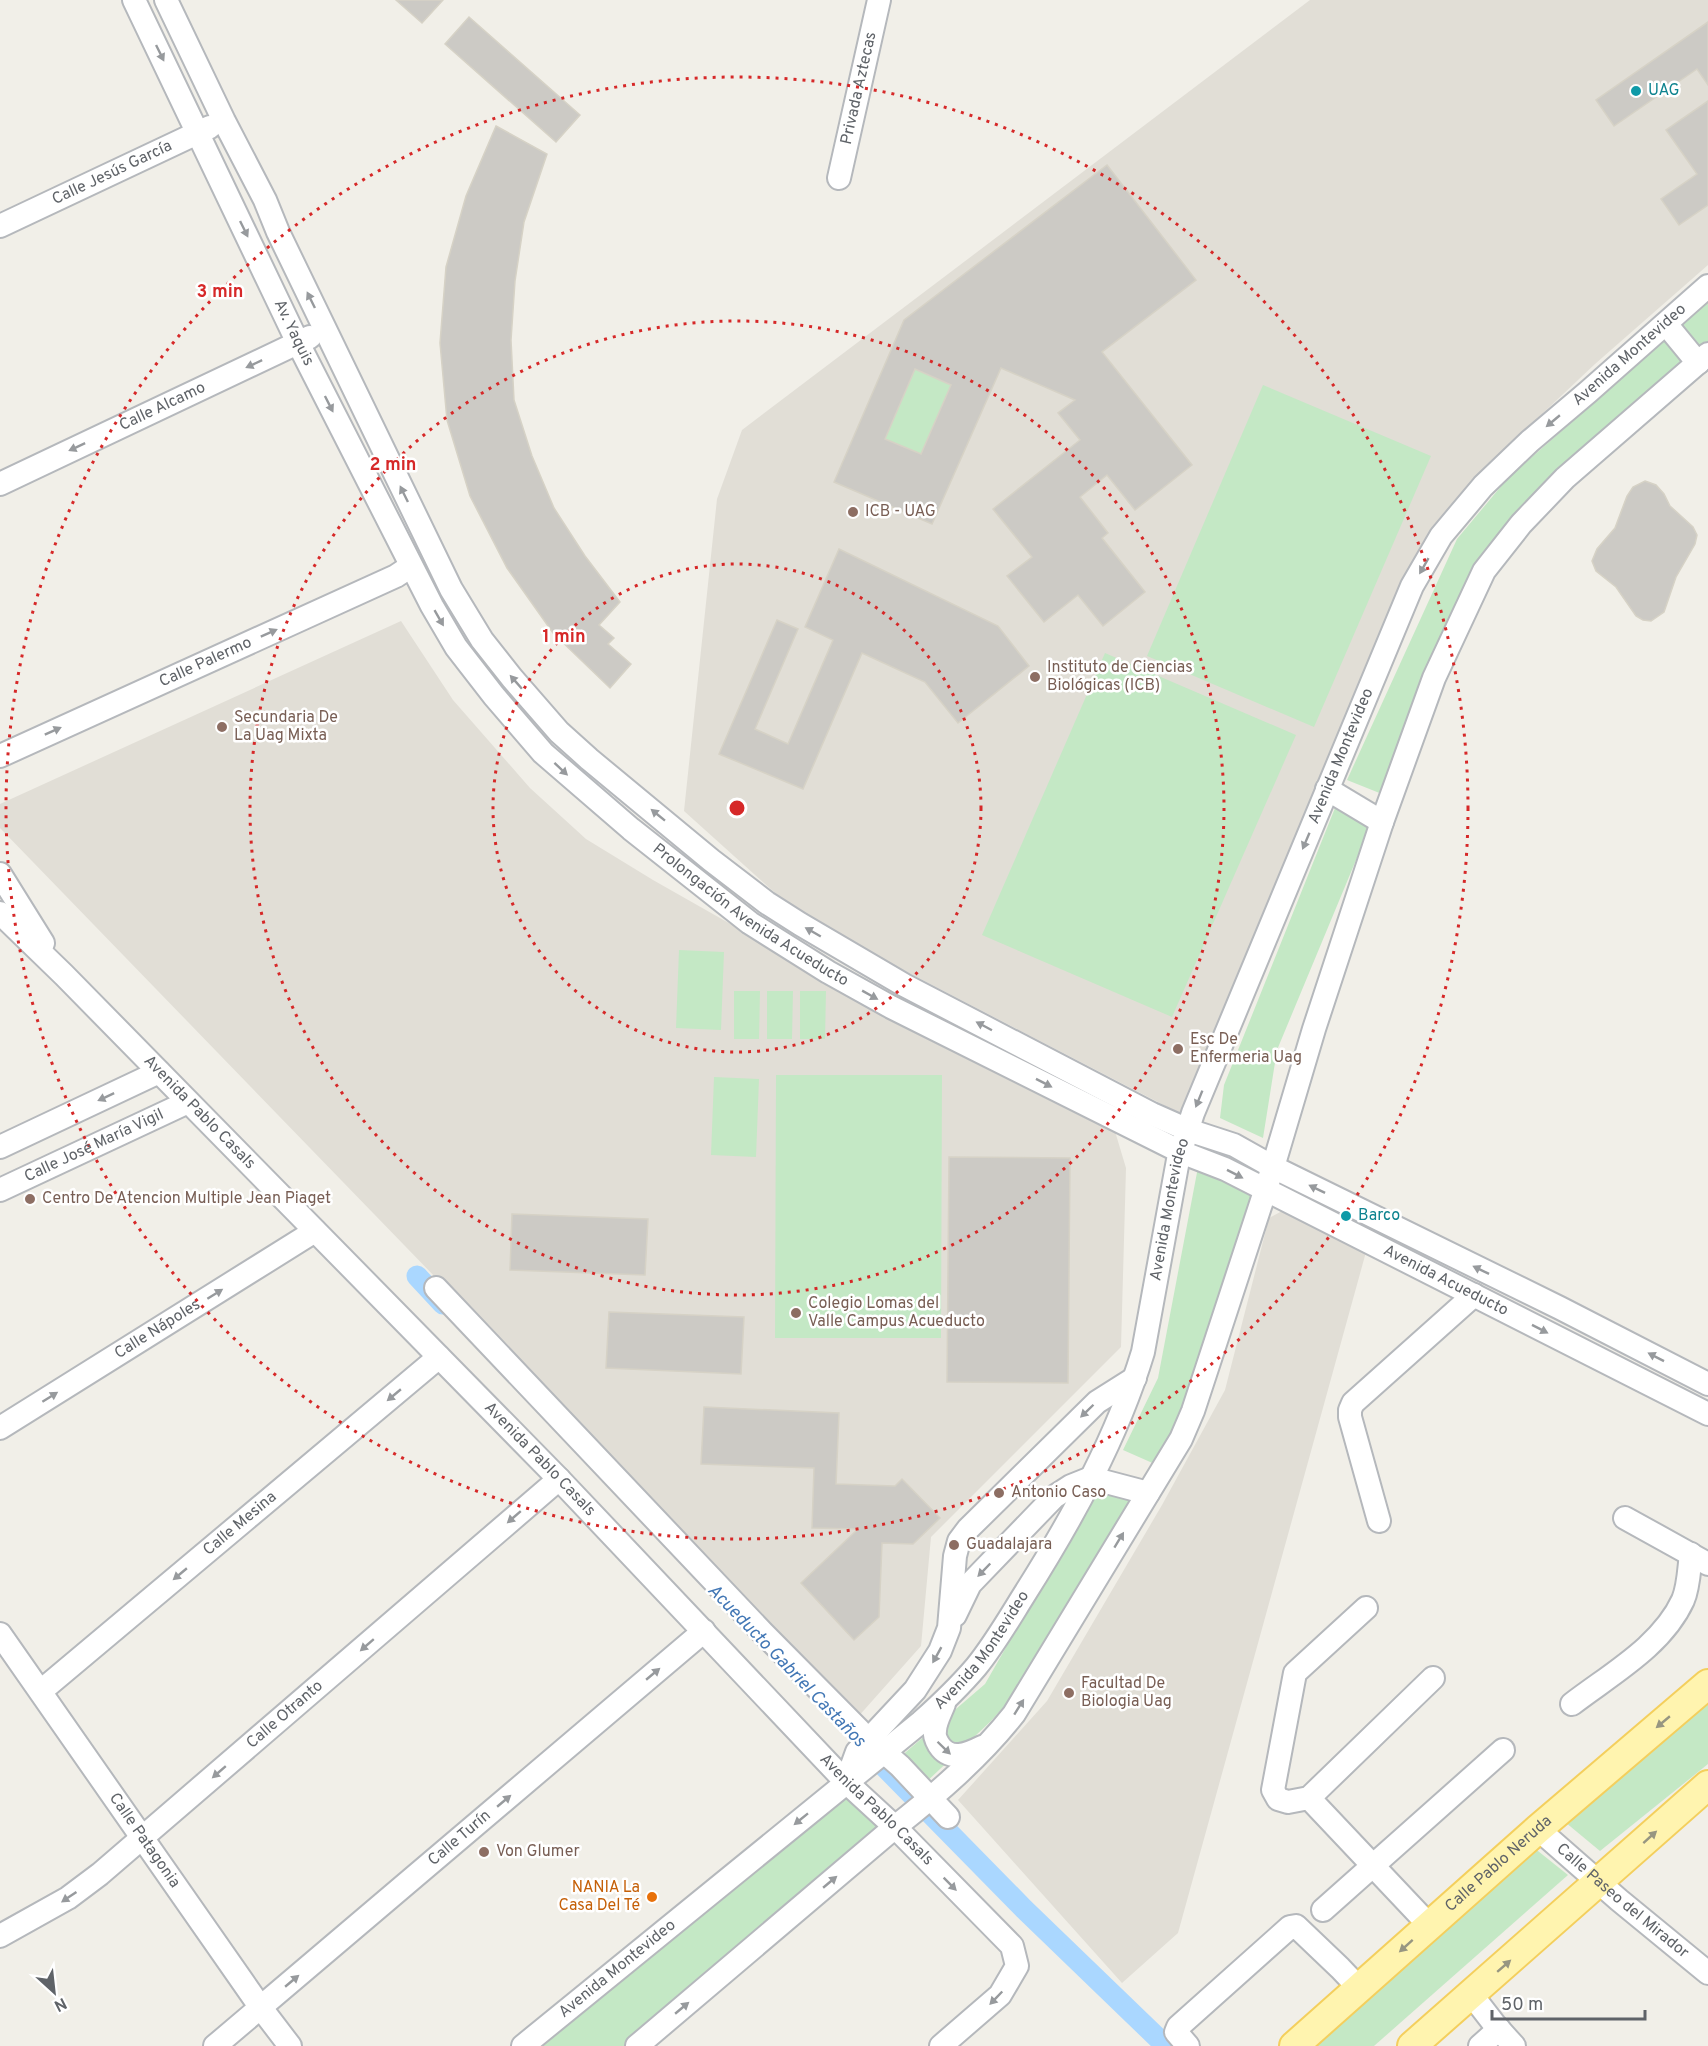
<svg xmlns="http://www.w3.org/2000/svg" width="1708" height="2046" font-family="Overpass,sans-serif">
	<rect width="100%" height="100%" fill="#f1efe8"/>
	<g fill="#e1ded6">
		<polygon points="1310,0 1708,0 1708,265 1595,364 1525,430 1474,482 1430,542 1181,1114 803,918 684,811 717,499 742,430"/>
		<polygon points="401,621 453,700 530,788 586,839 653,880 896,1018 1114,1128 1126,1168 1121,1347 931,1537 921,1646 857,1718 437,1279 0,828 0,804"/>
		<polygon points="1284,1210 1366,1252 1178,1933 1122,1983 958,1800 1047,1701 1162,1505 1225,1390 1269,1218"/>
	</g>
	<g fill="#c4e8c5">
		<polygon points="1708,302 1708,347 1522,512 1382,794 1347,780 1457,539 1508,478"/>
		<polygon points="915,369 951,385 921,454 885,439"/>
		<polygon points="1263,385 1431,456 1314,727 1147,656"/>
		<polygon points="1105,653 1296,735 1172,1017 982,935"/>
		<polygon points="1337,803 1371,824 1277,1050 1263,1138 1220,1118 1224,1085"/>
		<polygon points="679,950 724,952 721,1030 676,1028"/>
		<polygon points="734,991 760,991 759,1039 734,1039"/>
		<polygon points="767,991 793,991 792,1039 767,1039"/>
		<polygon points="800,991 826,991 825,1039 800,1039"/>
		<polygon points="776,1075 942,1075 941,1338 775,1338"/>
		<polygon points="714,1077 759,1079 756,1157 711,1155"/>
		<polygon points="1199,1162 1254,1191 1204,1370 1157,1465 1123,1450 1158,1378"/>
		<polygon points="1099,1485 1140,1496 1036,1671 991,1721 922,1786 899,1758 985,1684"/>
		<polygon points="1708,1703 1708,1764 1600,1851 1565,1822"/>
		<polygon points="842,1793 882,1828 629,2046 543,2046 648,1954"/>
		<polygon points="1533,1847 1568,1875 1374,2046 1306,2046"/>
	</g>
	<g fill="none" stroke-linecap="round" stroke-linejoin="round">
		<g stroke="#aad7ff" stroke-width="21">
			<polyline points="417,1276 443,1304"/>
			<polyline points="864,1746 1024,1909 1166,2046"/>
		</g>
	</g>
	<g fill="#cccac5" stroke="#d6d2c6" stroke-width="1.5" fill-rule="evenodd">
		<polygon points="396,0 443,0 422,23"/>
		<polygon points="469,17 580,115 556,142 445,44"/>
		<polygon points="1708,22 1708,85 1697,69 1614,126 1596,100"/>
		<polygon points="1708,101 1708,205 1679,225 1661,199 1697,174 1666,130"/>
		<polygon points="496,126 547,154 524,222 515,281 511,340 514,400 532,456 554,508 585,556 620,602 599,625 614,638 608,644 631,664 610,688 553,633 507,568 470,496 447,420 440,343 446,267 466,196"/>
		<path d="M1107 165 1196 280 1102 352 1192 465 1135 510 1107 475 1080 497 1108 533 1102 538 1145 592 1103 626 1078 595 1044 622 1007 576 1032 557 993 509 1080 440 1058 413 1075 400 1001 368 932 524 834 482 904 320ZM915 369 951 385 921 454 885 439Z"/>
		<polygon points="1645,481 1656,485 1664,494 1670,506 1693,527 1697,535 1695,544 1676,577 1664,612 1651,621 1643,620 1636,616 1616,587 1596,571 1592,561 1597,549 1615,528 1627,496 1633,487"/>
		<polygon points="839,549 998,626 1029,666 958,723 925,682 862,653 803,789 719,754 777,620 798,629 755,729 788,744 833,640 805,627"/>
		<polygon points="949,1157 1070,1158 1068,1383 947,1382"/>
		<polygon points="512,1214 648,1219 645,1275 510,1270"/>
		<polygon points="609,1312 744,1317 741,1374 606,1368"/>
		<polygon points="704,1407 839,1413 836,1484 895,1486 902,1479 940,1518 913,1544 882,1543 879,1617 854,1640 801,1583 858,1529 812,1528 814,1468 701,1464"/>
	</g>
	<g fill="none" stroke-linecap="round" stroke-linejoin="round">
		<defs>
			<g id="minor">
				<path id="s1" d="M134 0 298 343 432 606 456 647 494 696 543 753 631 829 750 923 828 972 891 1007 1181 1152 1225 1169 1708 1414"/>
				<polyline points="166,0 224,121 265,200 278,232 451,589 482,640 512,678 559,732 589,759 711,860 767,903 800,924 904,985 1152,1114 1188,1130 1234,1145 1273,1167 1560,1308 1708,1384"/>
				<path id="s2" d="M839 178 879 0"/>
				<path id="s3" d="M0 226 210 127"/>
				<polyline points="1666,324 1698,363"/>
				<path id="s4" d="M0 484 310 337"/>
				<path id="s5" d="M0 756 396 576 411 566"/>
				<polyline points="1327,789 1382,822"/>
				<polyline points="0,874 43,943"/>
				<path id="s6" d="M0 913 64 975 559 1479 846 1782 895 1827 1012 1946 1017 1966 1000 1995 941 2046"/>
				<polyline points="0,1147 159,1072"/>
				<path id="s7" d="M0 1190 188 1102"/>
				<polyline points="436,1288 763,1633 860,1731 900,1766 948,1817"/>
				<path id="s8" d="M0 1428 315 1231"/>
				<polyline points="1625,1518 1708,1564"/>
				<polyline points="1379,1521 1350,1417 1350,1410 1353,1403 1474,1295"/>
				<polyline points="1366,1608 1295,1673 1273,1790 1278,1799 1288,1802 1309,1798 1433,1678"/>
				<polyline points="955,1615 970,1584 1054,1497 1071,1486 1091,1478 1148,1493"/>
				<path id="s9" d="M0 1634 261 2008 290 2046"/>
				<path id="s10" d="M41 1691 439 1357"/>
				<path d="M944 1704C941 1712 935 1722 935 1731 934 1736 936 1740 939 1745 950 1762 968 1754 982 1747"/>
				<path d="M1572 1704C1611 1674 1662 1646 1683 1600 1689 1586 1689 1568 1691 1554"/>
				<polyline points="846,1782 857,1752 915,1690 940,1651 949,1628 955,1556 959,1541 968,1529 1097,1402 1135,1378"/>
				<polyline points="1309,1798 1429,1925"/>
				<path id="s11" d="M1538 1829 1619 1900 1708 1973"/>
				<polyline points="1323,1910 1503,1750"/>
				<path id="s12" d="M0 1936 68 1898 100 1874 559 1479"/>
				<polyline points="1471,1994 1495,2025 1514,2046"/>
				<path id="s13" d="M215 2046 704 1631"/>
				<path id="s14" d="M523 2046 921 1722C940 1705 959 1687 976 1667 994 1645 1009 1619 1024 1595 1072 1519 1117 1438 1143 1352L1178 1160 1193 1113 1412 586 1441 536 1483 486 1530 441 1588 392 1708 286"/>
				<path d="M637 2046 895 1827C938 1793 980 1757 1014 1714L1181 1439 1193 1411 1273 1167 1314 1029 1382 822 1434 678 1484 571 1521 524 1565 478 1708 354"/>
				<polyline points="1188,2046 1176,2032 1178,2027 1290,1927 1296,1926 1340,1968 1359,1988"/>
				<polyline points="1480,2046 1499,2029"/>
			</g>
			<g id="major">
				<path id="s15" d="M1294 2046 1538 1829 1708 1684"/>
				<polyline points="1412,2046 1708,1785"/>
			</g>
		</defs>
		<use href="#minor" stroke="#b5b8bc" stroke-width="26"/>
		<use href="#major" stroke="#f4cf5d" stroke-width="32"/>
		<use href="#minor" stroke="#fff" stroke-width="22"/>
		<use href="#major" stroke="#fff4af" stroke-width="28"/>
	</g>
	<defs><path id="oneway-solid" d="M-6-.8H1V-3.2L6.5 0L1 3.2V.8H-6Z" transform="scale(1.5)"/></defs>
	<g fill="#979a9d">
		<use href="#oneway-solid" transform="translate(160 53) rotate(64)"/>
		<use href="#oneway-solid" transform="translate(244 229) rotate(64)"/>
		<use href="#oneway-solid" transform="translate(311 300) rotate(-116)"/>
		<use href="#oneway-solid" transform="translate(254 364) rotate(155)"/>
		<use href="#oneway-solid" transform="translate(329 404) rotate(63)"/>
		<use href="#oneway-solid" transform="translate(1553 421) rotate(140)"/>
		<use href="#oneway-solid" transform="translate(77 447) rotate(155)"/>
		<use href="#oneway-solid" transform="translate(404 494) rotate(-116)"/>
		<use href="#oneway-solid" transform="translate(1424 566) rotate(120)"/>
		<use href="#oneway-solid" transform="translate(439 618) rotate(60)"/>
		<use href="#oneway-solid" transform="translate(269 633) rotate(-24)"/>
		<use href="#oneway-solid" transform="translate(516 682) rotate(-131)"/>
		<use href="#oneway-solid" transform="translate(53 731) rotate(-24)"/>
		<use href="#oneway-solid" transform="translate(561 769) rotate(43)"/>
		<use href="#oneway-solid" transform="translate(658 815) rotate(-141)"/>
		<use href="#oneway-solid" transform="translate(1306 841) rotate(113)"/>
		<use href="#oneway-solid" transform="translate(813 932) rotate(-150)"/>
		<use href="#oneway-solid" transform="translate(870 995) rotate(29)"/>
		<use href="#oneway-solid" transform="translate(984 1026) rotate(-152)"/>
		<use href="#oneway-solid" transform="translate(1044 1083) rotate(27)"/>
		<use href="#oneway-solid" transform="translate(106 1097) rotate(155)"/>
		<use href="#oneway-solid" transform="translate(1199 1099) rotate(112)"/>
		<use href="#oneway-solid" transform="translate(1235 1174) rotate(27)"/>
		<use href="#oneway-solid" transform="translate(1317 1189) rotate(-154)"/>
		<use href="#oneway-solid" transform="translate(1481 1270) rotate(-154)"/>
		<use href="#oneway-solid" transform="translate(215 1294) rotate(-32)"/>
		<use href="#oneway-solid" transform="translate(1540 1329) rotate(27)"/>
		<use href="#oneway-solid" transform="translate(1656 1357) rotate(-153)"/>
		<use href="#oneway-solid" transform="translate(394 1395) rotate(140)"/>
		<use href="#oneway-solid" transform="translate(50 1397) rotate(-32)"/>
		<use href="#oneway-solid" transform="translate(1087 1411) rotate(136)"/>
		<use href="#oneway-solid" transform="translate(514 1517) rotate(139)"/>
		<use href="#oneway-solid" transform="translate(1119 1540) rotate(-59)"/>
		<use href="#oneway-solid" transform="translate(984 1570) rotate(134)"/>
		<use href="#oneway-solid" transform="translate(180 1574) rotate(140)"/>
		<use href="#oneway-solid" transform="translate(367 1645) rotate(139)"/>
		<use href="#oneway-solid" transform="translate(937 1655) rotate(119)"/>
		<use href="#oneway-solid" transform="translate(653 1674) rotate(-40)"/>
		<use href="#oneway-solid" transform="translate(1019 1707) rotate(-58)"/>
		<use href="#oneway-solid" transform="translate(944 1748) rotate(44)"/>
		<use href="#oneway-solid" transform="translate(219 1772) rotate(139)"/>
		<use href="#oneway-solid" transform="translate(504 1801) rotate(-40)"/>
		<use href="#oneway-solid" transform="translate(801 1819) rotate(141)"/>
		<use href="#oneway-solid" transform="translate(830 1882) rotate(-40)"/>
		<use href="#oneway-solid" transform="translate(950 1884) rotate(45)"/>
		<use href="#oneway-solid" transform="translate(69 1897) rotate(146)"/>
		<use href="#oneway-solid" transform="translate(292 1981) rotate(-40)"/>
		<use href="#oneway-solid" transform="translate(996 1998) rotate(134)"/>
		<use href="#oneway-solid" transform="translate(682 2008) rotate(-40)"/>
	</g>
	<g fill="#979681">
		<use href="#oneway-solid" transform="translate(1663 1722) rotate(140)"/>
		<use href="#oneway-solid" transform="translate(1650 1837) rotate(-42)"/>
		<use href="#oneway-solid" transform="translate(1406 1946) rotate(138)"/>
		<use href="#oneway-solid" transform="translate(1504 1966) rotate(-41)"/>
	</g>
	<g fill="none" stroke="#d62828" stroke-width="3" stroke-dasharray="3 6">
		<circle cx="737" cy="808" r="244"/>
		<circle cx="737" cy="808" r="487"/>
		<circle cx="737" cy="808" r="731"/>
	</g>
	<g fill="#0f9aa8" stroke="#fff" stroke-width="2">
		<circle cx="1636" cy="91" r="6"/>
		<circle cx="1346" cy="1216" r="6"/>
	</g>
	<g fill="#8d6e63" stroke="#fff" stroke-width="2">
		<circle cx="853" cy="512" r="6"/>
		<circle cx="1035" cy="677" r="6"/>
		<circle cx="222" cy="727" r="6"/>
		<circle cx="1178" cy="1049" r="6"/>
		<circle cx="30" cy="1199" r="6"/>
		<circle cx="796" cy="1313" r="6"/>
		<circle cx="999" cy="1493" r="6"/>
		<circle cx="954" cy="1545" r="6"/>
		<circle cx="1069" cy="1693" r="6"/>
		<circle cx="484" cy="1852" r="6"/>
	</g>
	<circle fill="#e8710a" stroke="#fff" stroke-width="2" cx="652" cy="1897" r="6"/>
	<g text-anchor="middle" dominant-baseline="central" stroke-width="5" stroke-linejoin="round" paint-order="stroke">
		<g font-size="16" fill="#5f6368" stroke="#fff">
			<text stroke="none"><textPath href="#s2" startOffset="92">Privada Aztecas</textPath></text>
			<text stroke="none"><textPath href="#s3" startOffset="124">Calle Jesús García</textPath></text>
			<text stroke="none"><textPath href="#s1" startOffset="369">Av. Yaquis</textPath></text>
			<text stroke="none"><textPath href="#s14" startOffset="2084">Avenida Montevideo</textPath></text>
			<text stroke="none"><textPath href="#s4" startOffset="180">Calle Alcamo</textPath></text>
			<text stroke="none"><textPath href="#s5" startOffset="226">Calle Palermo</textPath></text>
			<text stroke="none"><textPath href="#s14" startOffset="1580">Avenida Montevideo</textPath></text>
			<text stroke="none"><textPath href="#s1" startOffset="1124">Prolongación Avenida Acueducto</textPath></text>
			<text stroke="none"><textPath href="#s6" startOffset="282">Avenida Pablo Casals</textPath></text>
			<text stroke="none"><textPath href="#s7" startOffset="104">Calle José María Vigil</textPath></text>
			<text stroke="none"><textPath href="#s14" startOffset="1094">Avenida Montevideo</textPath></text>
			<text stroke="none"><textPath href="#s1" startOffset="1911">Avenida Acueducto</textPath></text>
			<text stroke="none"><textPath href="#s8" startOffset="186">Calle Nápoles</textPath></text>
			<text stroke="none"><textPath href="#s6" startOffset="768">Avenida Pablo Casals</textPath></text>
			<text stroke="none"><textPath href="#s10" startOffset="260">Calle Mesina</textPath></text>
			<text stroke="none"><textPath href="#s14" startOffset="608">Avenida Montevideo</textPath></text>
			<text stroke="none"><textPath href="#s12" startOffset="362">Calle Otranto</textPath></text>
			<text stroke="none"><textPath href="#s6" startOffset="1254">Avenida Pablo Casals</textPath></text>
			<text stroke="none"><textPath href="#s13" startOffset="321">Calle Turín</textPath></text>
			<text stroke="none"><textPath href="#s9" startOffset="252">Calle Patagonia</textPath></text>
			<text stroke="none"><textPath href="#s15" startOffset="274">Calle Pablo Neruda</textPath></text>
			<text stroke="none"><textPath href="#s11" startOffset="111">Calle Paseo del Mirador</textPath></text>
			<text stroke="none"><textPath href="#s14" startOffset="122">Avenida Montevideo</textPath></text>
		</g>
		<g font-size="16" fill="#0d838f" stroke="#fff" text-anchor="start">
			<text x="1648" y="91">UAG</text>
			<text x="1358" y="1216">Barco</text>
		</g>
		<g font-size="16" fill="#785e54" stroke="#fff" text-anchor="start">
			<text x="865" y="512">ICB - UAG</text>
			<text x="1047" y="668">Instituto de Ciencias<tspan x="1047" dy="18">Biológicas (ICB)</tspan></text>
			<text x="234" y="718">Secundaria De<tspan x="234" dy="18">La Uag Mixta</tspan></text>
			<text x="1190" y="1040">Esc De<tspan x="1190" dy="18">Enfermeria Uag</tspan></text>
			<text x="42" y="1199">Centro De Atencion Multiple Jean Piaget</text>
			<text x="808" y="1304">Colegio Lomas del<tspan x="808" dy="18">Valle Campus Acueducto</tspan></text>
			<text x="1011" y="1493">Antonio Caso</text>
			<text x="966" y="1545">Guadalajara</text>
			<text x="1081" y="1684">Facultad De<tspan x="1081" dy="18">Biologia Uag</tspan></text>
			<text x="496" y="1852">Von Glumer</text>
		</g>
		<g font-size="16" fill="#c56008" stroke="#fff" text-anchor="end">
			<text x="640" y="1888">NANIA La<tspan x="640" dy="18">Casa Del Té</tspan></text>
		</g>
		<g font-size="18" font-style="italic" fill="#4277b5" stroke="#fff">
			<text transform="translate(786 1666) rotate(46)">Acueducto Gabriel Castaños</text>
		</g>
	</g>
	<circle cx="737" cy="808" r="9" fill="#d62828" stroke="#fff" stroke-width="3"/>
	<g font-size="18" text-anchor="middle" font-weight="bold" fill="#d62828" stroke="#fff" stroke-width="5" stroke-linejoin="round" paint-order="stroke">
		<text x="220" y="297">3 min</text>
		<text x="393" y="470">2 min</text>
		<text x="564" y="642">1 min</text>
	</g>
	<g transform="translate(54 1992) rotate(153)" stroke="#ffffff" stroke-width="4.5" paint-order="stroke">
	<path d="M0-4.5L10 22L0 15L-10 22Z" fill="#5f6368"/>
	<text y="-9" font-size="16" font-weight="bold" text-anchor="middle" fill="#5f6368">N</text>
	</g>
	<path d="M1492 2010v9h153v-9" fill="none" stroke="#5f6368" stroke-width="3"/>
	<text x="1501" y="2010" font-size="18" fill="#5f6368" stroke="#ffffff" stroke-width="4.5" paint-order="stroke">50 m</text>
</svg>
